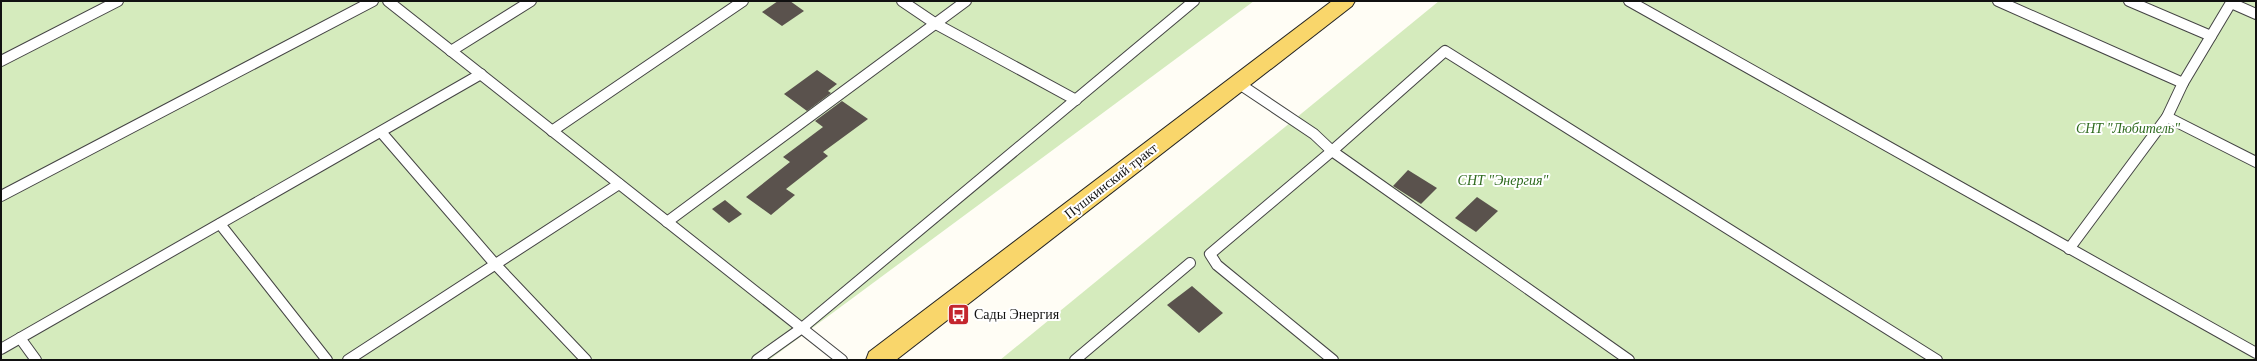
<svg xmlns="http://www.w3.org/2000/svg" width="2257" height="361" font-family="'Times New Roman',serif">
	<rect width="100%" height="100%" fill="#fffdf5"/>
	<g fill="#d5ebbd">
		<polygon points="1,1 1254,1 769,360 1,360"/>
		<polygon points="1439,1 2256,1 2256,360 1000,360"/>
	</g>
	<g fill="#5a524d">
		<polygon points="778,1 790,1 804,11 782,26 762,12"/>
		<polygon points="817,70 837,84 828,91 831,93 807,111 784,94"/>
		<polygon points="842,101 868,119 823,152 828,156 786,189 795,195 771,215 746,197 790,162 783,157 823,127 815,121"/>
		<polygon points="1408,170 1437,188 1421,204 1393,186"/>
		<polygon points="1477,197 1498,211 1476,232 1455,218"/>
		<polygon points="725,200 742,214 729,223 712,209"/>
		<polygon points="1192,286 1223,313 1199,333 1167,305"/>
	</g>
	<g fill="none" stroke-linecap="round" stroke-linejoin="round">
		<defs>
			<g id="service">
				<polyline points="388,1 842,360"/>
				<polyline points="902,1 936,24 1076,100"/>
				<polyline points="1629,1 2256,353"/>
				<polyline points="1998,1 2183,83"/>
				<polyline points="2129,1 2211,36"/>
				<polyline points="2231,3 2256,14"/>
				<polyline points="451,51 531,1"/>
				<polyline points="1,61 118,1"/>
				<polyline points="1238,83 1314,134 1332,151 1629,360"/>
				<polyline points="2167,117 2256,162"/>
				<polyline points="552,131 743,1"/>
				<polyline points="381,132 495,264 586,360"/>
				<polyline points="1,196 373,1"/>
				<polyline points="667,222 966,1"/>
				<polyline points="220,224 327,360"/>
				<polyline points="2069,249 2167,117 2183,83 2232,1"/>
				<polyline points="20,338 36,360"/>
				<polyline points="1,349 481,74"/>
				<polyline points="348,360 619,184"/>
				<polyline points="757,360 802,328 1194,1"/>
				<polyline points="1075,360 1190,263"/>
				<polyline points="1333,360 1217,265 1210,254 1332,151 1445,51 1937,360"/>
			</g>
			<polygon id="primary" points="1332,1 1355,1 1352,6 896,360 866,360 869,352"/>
		</defs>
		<use href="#service" stroke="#444" stroke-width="12"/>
		<use href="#primary" stroke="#222" stroke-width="2"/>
		<use href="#service" stroke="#fff" stroke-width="10"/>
		<use href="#primary" fill="#f9d66b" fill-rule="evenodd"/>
	</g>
	<defs>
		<symbol id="bus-square" viewBox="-11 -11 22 22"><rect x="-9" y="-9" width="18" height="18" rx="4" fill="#c4262e" stroke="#fff"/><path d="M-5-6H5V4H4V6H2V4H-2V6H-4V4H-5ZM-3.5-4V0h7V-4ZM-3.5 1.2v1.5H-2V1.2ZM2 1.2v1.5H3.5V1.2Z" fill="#fff"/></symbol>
	</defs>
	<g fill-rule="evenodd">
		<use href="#bus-square" x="946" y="302" width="25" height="25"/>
	</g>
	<g text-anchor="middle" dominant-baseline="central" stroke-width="4" stroke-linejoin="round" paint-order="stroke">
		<g font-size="14" font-style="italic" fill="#2f6b1f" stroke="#fff">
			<text x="2128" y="128">СНТ "Любитель"</text>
			<text x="1503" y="180">СНТ "Энергия"</text>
		</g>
		<g font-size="14" fill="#111" stroke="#fff">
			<text transform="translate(1111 181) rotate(-38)">Пушкинский тракт</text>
		</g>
		<g font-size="14" fill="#111" stroke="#fff" text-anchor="start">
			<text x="974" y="314">Сады Энергия</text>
		</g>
	</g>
	<rect width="2257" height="361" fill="none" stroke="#111111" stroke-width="4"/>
</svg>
